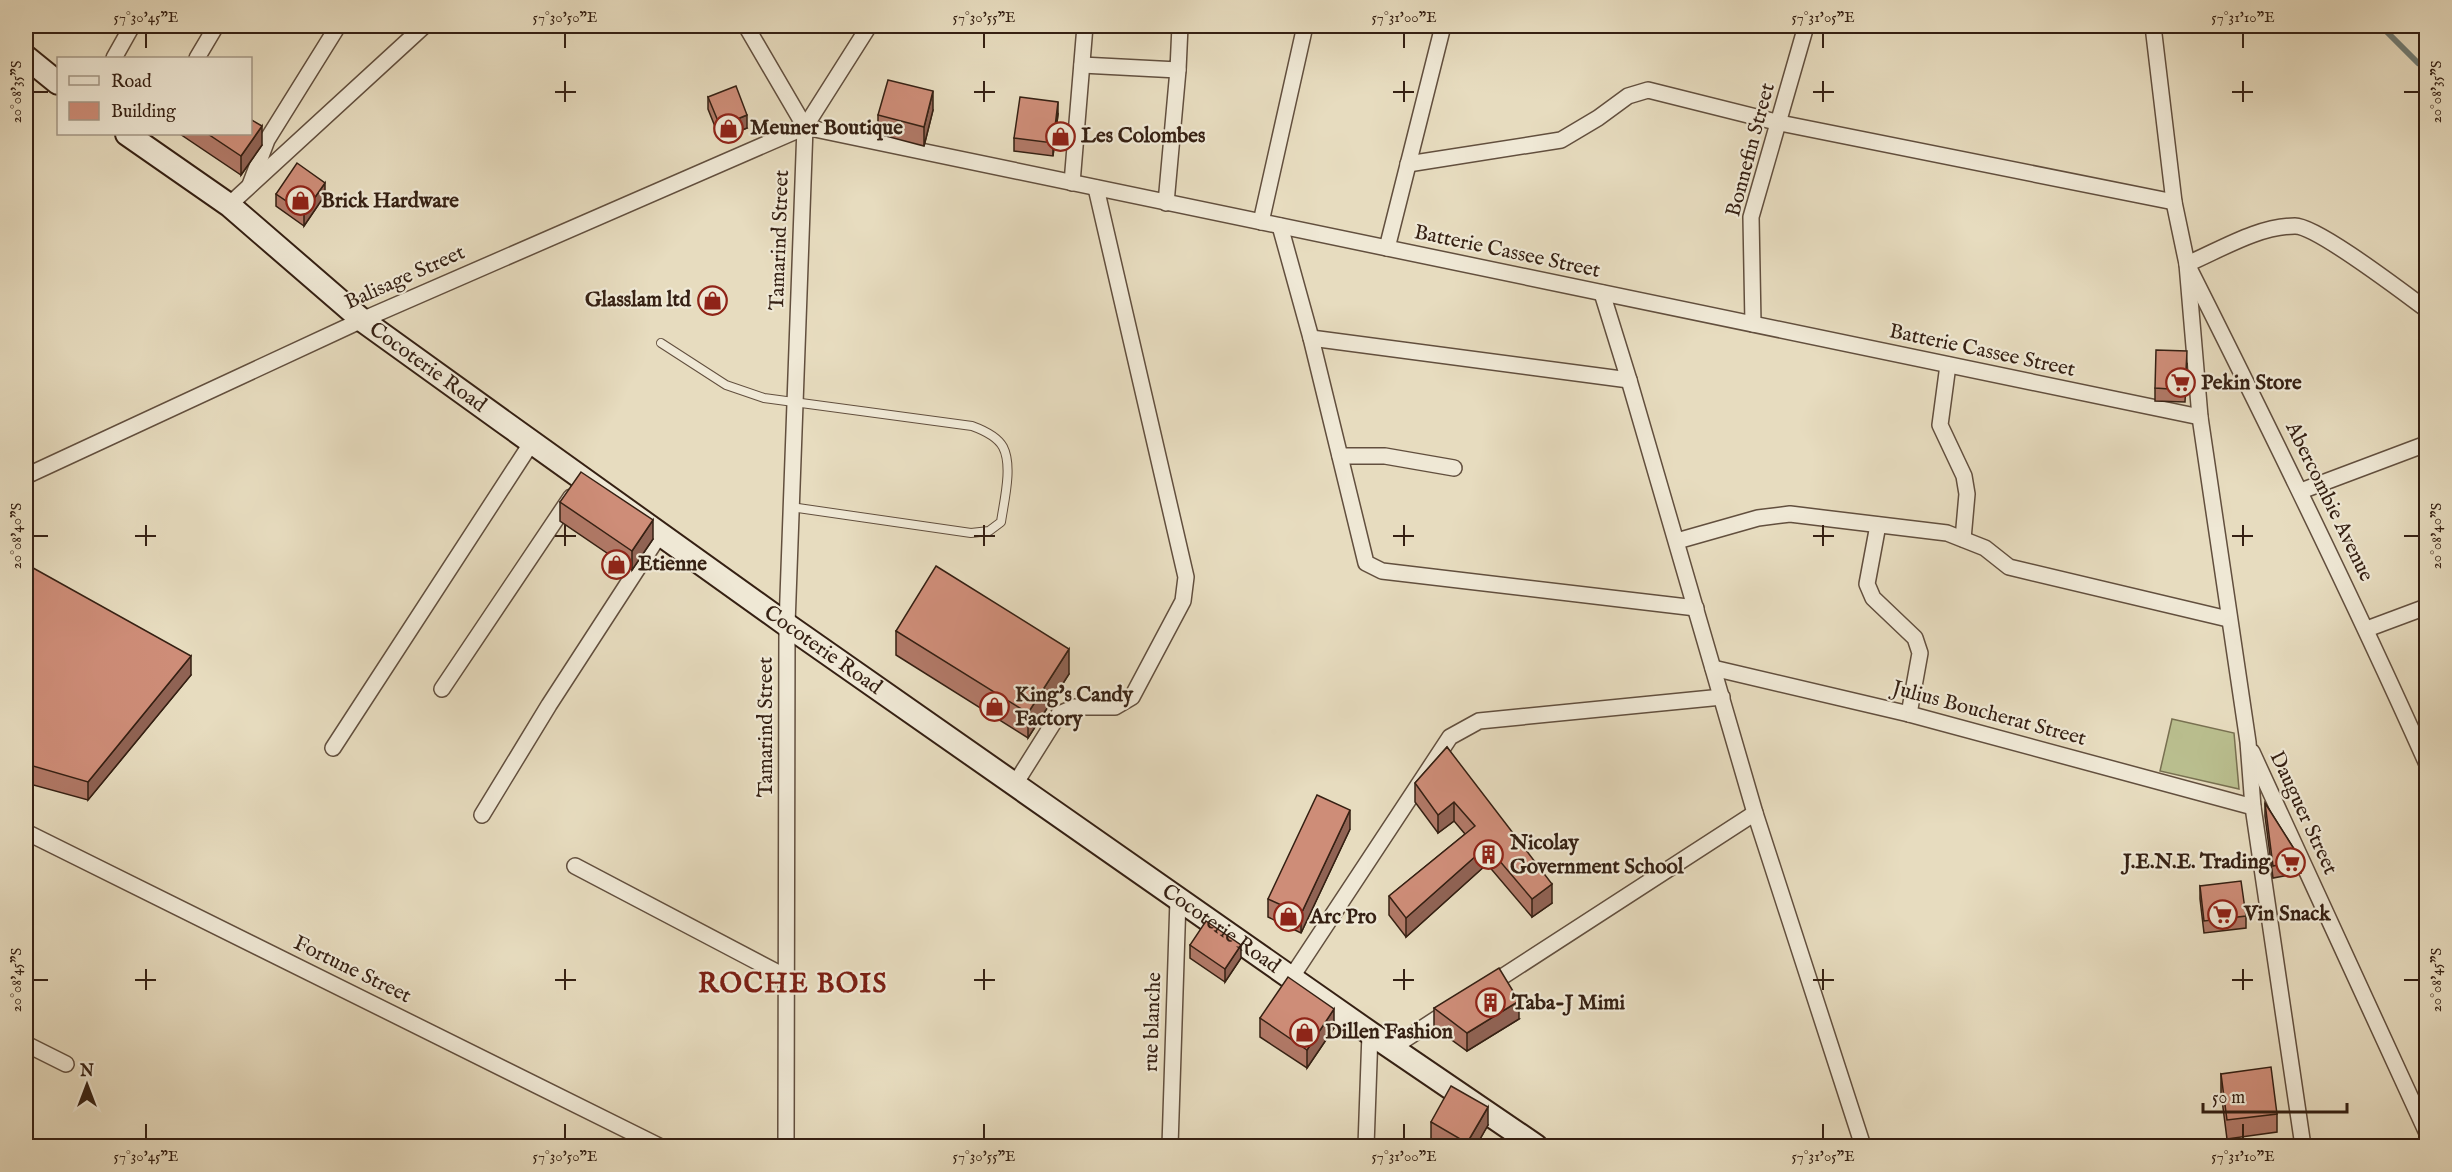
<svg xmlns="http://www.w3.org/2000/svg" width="2452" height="1172" font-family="'IM FELL English',serif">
	<rect width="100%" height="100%" fill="#e7dcbf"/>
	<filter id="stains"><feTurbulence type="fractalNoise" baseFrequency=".00333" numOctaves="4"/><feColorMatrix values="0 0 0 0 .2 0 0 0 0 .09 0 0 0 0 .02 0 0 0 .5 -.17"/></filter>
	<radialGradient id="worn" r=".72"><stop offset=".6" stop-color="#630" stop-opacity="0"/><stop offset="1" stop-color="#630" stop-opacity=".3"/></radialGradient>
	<polygon fill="#babf8f" stroke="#787051" stroke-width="1.5" points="2172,719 2234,733 2239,789 2160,771"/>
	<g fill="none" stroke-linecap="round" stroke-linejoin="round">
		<polyline stroke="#707c75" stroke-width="6" points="2381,26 2418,63 2426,68"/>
		<defs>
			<path id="lane" d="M661 343 726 385 764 398 972 426C983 430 997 436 1003 447 1013 466 1004 501 1001 522L989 531 971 533 791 507"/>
			<g id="street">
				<polyline points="746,26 805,127"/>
				<polyline points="2153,26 2174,202 2187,264 2200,417 2248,742 2253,807 2303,1146"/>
				<polyline points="114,58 132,26"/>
				<polyline points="197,58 216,26"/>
				<polyline points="1082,65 1178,70 1180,26"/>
				<polyline points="805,127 2200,417"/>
				<polyline points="805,127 869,26"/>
				<polyline points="1408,164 1561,140 1598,118 1628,96 1648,90 1780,123 2174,202"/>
				<polyline points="1072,183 1085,26"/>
				<polyline points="250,185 267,140 338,26"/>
				<polyline points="1166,203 1178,70"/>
				<polyline points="229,205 424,26"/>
				<polyline points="1261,222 1305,26"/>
				<polyline points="1280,226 1311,338 1366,563 1382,571 1696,608"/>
				<polyline points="1387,248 1443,26"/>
				<polyline points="1602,293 1629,380 1755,813 1863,1146"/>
				<path d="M2426 309C2404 293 2317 226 2295 226 2258 226 2220 250 2187 264 2270 429 2351 594 2426 762"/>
				<polyline points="1753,324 1751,217 1806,26"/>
				<polyline points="1311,338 1629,380"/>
				<polyline points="1948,365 1940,425 1964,476 1967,494 1963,539"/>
				<polyline points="1340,456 1385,456 1454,468"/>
				<polyline points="26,476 362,320 805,127"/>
				<polyline points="2301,491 2426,444"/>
				<polyline points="1878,525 1867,584 1873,598 1915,638 1920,653 1909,714"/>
				<polyline points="1677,541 1758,518 1790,514 1947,533 1985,548 2009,567 2228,619"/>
				<polyline points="2367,629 2426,607"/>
				<polyline points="1713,668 1909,714 2253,807"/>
				<polyline points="442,689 571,497"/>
				<polyline points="333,748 532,442"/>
				<polyline points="2252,752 2426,1131"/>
				<polyline points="1015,784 1059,714 1075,707 1115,707 1132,697 1183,601 1186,577 1096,188"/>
				<polyline points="482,815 549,705 660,534"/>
				<polyline points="26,832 659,1146"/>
				<polyline points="575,866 786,977"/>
				<polyline points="1291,978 1450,737 1479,721 1722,697"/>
				<polyline points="1488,986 1755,813"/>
				<polyline points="26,1044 66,1064"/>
				<polyline points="1392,1048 1450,1010"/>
				<polyline points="786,1146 787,625 805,127"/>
				<polyline points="1170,1146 1178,899"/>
				<polyline points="1366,1146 1370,1033"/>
			</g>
			<g id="secondary">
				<polyline points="26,57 58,83"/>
				<path id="s1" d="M127 134 229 205 362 320 505 423 787 625 1370 1033 1536 1146"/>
			</g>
		</defs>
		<use href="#lane" stroke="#624f3e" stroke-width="10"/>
		<use href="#street" stroke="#624f3e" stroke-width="18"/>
		<use href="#secondary" stroke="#352013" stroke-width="26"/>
		<use href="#lane" stroke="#efe8d5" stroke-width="8"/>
		<use href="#street" stroke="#efe8d5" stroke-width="15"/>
		<use href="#secondary" stroke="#efe8d5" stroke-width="22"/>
	</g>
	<g fill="#b17967" stroke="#352013" stroke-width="1.5">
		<polygon points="708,97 747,128 720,139 708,109"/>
		<polygon points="933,110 924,146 878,134 878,115"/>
		<polygon points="1058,114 1053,156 1014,151 1014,138"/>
		<polygon points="180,134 250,134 262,145 241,175"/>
		<polygon points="276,194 325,195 304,226 276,206"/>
		<polygon points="2187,364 2185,402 2155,401 2155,388"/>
		<polygon points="560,502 653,539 632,570 560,521"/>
		<polygon points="26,564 191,675 88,800 26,783"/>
		<polygon points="896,631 1069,674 1028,738 896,655"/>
		<polygon points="1447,747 1552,903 1532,917 1487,864 1406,937 1389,915 1389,896 1465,834 1454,821 1438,833 1415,802 1415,783"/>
		<polygon points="2265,803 2301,860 2301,873 2273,878 2265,816"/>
		<polygon points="1350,829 1301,933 1268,917 1268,899"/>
		<polygon points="2200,886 2246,916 2246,928 2204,933 2200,899"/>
		<polygon points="1190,945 1241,958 1225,982 1190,958"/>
		<polygon points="1434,1008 1519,1019 1467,1051 1434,1027"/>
		<polygon points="1260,1018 1334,1028 1307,1068 1260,1037"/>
		<polygon points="2221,1074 2277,1114 2277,1132 2227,1139 2221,1092"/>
		<polygon points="1431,1122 1488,1125 1476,1146 1441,1146 1431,1141"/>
	</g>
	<g fill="#906354" stroke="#352013" stroke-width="1.5">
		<polygon points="933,91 933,110 924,146 924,127"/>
		<polygon points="1058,102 1058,114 1053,156 1053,143"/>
		<polygon points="747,115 747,128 720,139 720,126"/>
		<polygon points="262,126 262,145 241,175 241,156"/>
		<polygon points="325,183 325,195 304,226 304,213"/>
		<polygon points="653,520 653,539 632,570 632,551"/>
		<polygon points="1069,649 1069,674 1028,738 1028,713"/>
		<polygon points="191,656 191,675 88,800 88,782"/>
		<polygon points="1454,802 1454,821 1438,833 1438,815"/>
		<polygon points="1350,810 1350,829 1301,933 1301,914"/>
		<polygon points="1487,846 1487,864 1406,937 1406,918"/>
		<polygon points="1552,884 1552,903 1532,917 1532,899"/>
		<polygon points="1241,945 1241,958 1225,982 1225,969"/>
		<polygon points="1519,1001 1519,1019 1467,1051 1467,1033"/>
		<polygon points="1334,1009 1334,1028 1307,1068 1307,1050"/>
		<polygon points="1488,1107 1488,1125 1476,1146 1467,1146 1467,1143"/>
	</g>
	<g fill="#ce8d78" stroke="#352013" stroke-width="1.5">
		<polygon points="888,80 933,91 924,127 878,115"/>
		<polygon points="736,86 747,115 720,126 708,97"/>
		<polygon points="1020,97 1058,102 1053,143 1014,138"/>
		<polygon points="250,119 262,126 241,156 208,134 250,134"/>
		<polygon points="297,163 325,183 304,213 276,194"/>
		<polygon points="2156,350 2187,351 2185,390 2155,388"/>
		<polygon points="581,472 653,520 632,551 560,502"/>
		<polygon points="26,564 191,656 88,782 26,764"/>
		<polygon points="936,566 1069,649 1028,713 896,631"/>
		<polygon points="1447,747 1552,884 1532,899 1487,846 1406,918 1389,896 1475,826 1454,802 1438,815 1415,783"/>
		<polygon points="1317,795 1350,810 1301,914 1268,899"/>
		<polygon points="2265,803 2301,860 2273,866"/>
		<polygon points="2241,881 2246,916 2204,921 2200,886"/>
		<polygon points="1206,921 1241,945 1225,969 1190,945"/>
		<polygon points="1499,968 1519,1001 1467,1033 1434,1008"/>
		<polygon points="1288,977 1334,1009 1307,1050 1260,1018"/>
		<polygon points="2271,1067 2277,1114 2227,1120 2221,1074"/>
		<polygon points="1451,1086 1488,1107 1467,1143 1431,1122"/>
	</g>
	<path fill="none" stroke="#352013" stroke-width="2" d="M146 33V48M565 33V48M984 33V48M1404 33V48M1823 33V48M2243 33V48M565 81V102M984 81V102M1404 81V102M1823 81V102M2243 81V102M33 92H48M555 92H576M974 92H995M1393 92H1414M1813 92H1834M2232 92H2253M2404 92H2419M146 525V546M565 525V546M984 525V546M1404 525V546M1823 525V546M2243 525V546M33 536H48M135 536H156M555 536H576M974 536H995M1393 536H1414M1813 536H1834M2232 536H2253M2404 536H2419M146 969V990M565 969V990M984 969V990M1404 969V990M1823 969V990M2243 969V990M33 980H48M135 980H156M555 980H576M974 980H995M1393 980H1414M1813 980H1834M2232 980H2253M2404 980H2419M146 1124V1139M565 1124V1139M984 1124V1139M1404 1124V1139M1823 1124V1139M2243 1124V1139"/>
	<defs>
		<symbol id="shop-ring" viewBox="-11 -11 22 22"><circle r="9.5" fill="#efe8d5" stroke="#8f2418" stroke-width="1.5"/><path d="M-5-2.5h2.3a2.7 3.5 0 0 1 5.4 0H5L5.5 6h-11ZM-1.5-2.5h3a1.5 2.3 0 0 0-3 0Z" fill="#8f2418"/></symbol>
		<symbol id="supermarket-ring" viewBox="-11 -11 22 22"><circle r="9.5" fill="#efe8d5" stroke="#8f2418" stroke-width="1.5"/><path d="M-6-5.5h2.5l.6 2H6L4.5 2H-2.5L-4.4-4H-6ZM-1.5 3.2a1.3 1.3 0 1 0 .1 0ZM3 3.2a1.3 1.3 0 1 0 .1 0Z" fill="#8f2418"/></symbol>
		<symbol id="building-ring" viewBox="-11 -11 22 22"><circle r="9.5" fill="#efe8d5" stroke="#8f2418" stroke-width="1.5"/><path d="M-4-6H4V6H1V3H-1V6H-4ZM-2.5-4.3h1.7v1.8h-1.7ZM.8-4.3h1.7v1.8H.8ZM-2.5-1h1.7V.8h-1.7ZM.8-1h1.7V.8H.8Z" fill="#8f2418"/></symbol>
	</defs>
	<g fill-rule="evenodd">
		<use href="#shop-ring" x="712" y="112" width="33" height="33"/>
		<use href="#shop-ring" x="1044" y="120" width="33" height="33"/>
		<use href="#shop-ring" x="284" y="184" width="33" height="33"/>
		<use href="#shop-ring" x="696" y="284" width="33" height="33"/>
		<use href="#supermarket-ring" x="2164" y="366" width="33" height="33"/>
		<use href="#shop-ring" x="600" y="548" width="33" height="33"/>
		<use href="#shop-ring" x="978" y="690" width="33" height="33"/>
		<use href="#building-ring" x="1472" y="838" width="33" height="33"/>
		<use href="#supermarket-ring" x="2274" y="846" width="33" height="33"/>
		<use href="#supermarket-ring" x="2206" y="898" width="33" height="33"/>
		<use href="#shop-ring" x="1272" y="900" width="33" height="33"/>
		<use href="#building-ring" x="1474" y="986" width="33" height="33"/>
		<use href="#shop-ring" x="1288" y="1016" width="33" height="33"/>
	</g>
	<g text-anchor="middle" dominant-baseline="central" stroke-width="4.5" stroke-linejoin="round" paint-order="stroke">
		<g font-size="21" font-weight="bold" fill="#352013" stroke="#efe8d5" text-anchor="start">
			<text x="750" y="128">Meuner Boutique</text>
			<text x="1081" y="136">Les Colombes</text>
			<text x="321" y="201">Brick Hardware</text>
			<text x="691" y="300" text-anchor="end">Glasslam ltd</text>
			<text x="2201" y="383">Pekin Store</text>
			<text x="638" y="564">Etienne</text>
			<text x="1015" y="695">King's Candy<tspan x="1015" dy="24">Factory</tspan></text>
			<text x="1510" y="843">Nicolay<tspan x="1510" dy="24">Government School</tspan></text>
			<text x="2270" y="862" text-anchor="end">J.E.N.E. Trading</text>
			<text x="2244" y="914">Vin Snack</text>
			<text x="1310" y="917">Arc Pro</text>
			<text x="1512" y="1003">Taba-J Mimi</text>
			<text x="1325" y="1032">Dillen Fashion</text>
		</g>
		<g font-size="21" fill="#352013" stroke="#efe8d5">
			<text transform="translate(1751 150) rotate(-75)">Bonnefin Street</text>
			<text transform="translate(780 240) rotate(-88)">Tamarind Street</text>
			<text transform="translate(1507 252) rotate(12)">Batterie Cassee Street</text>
			<text transform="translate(405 278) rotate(-24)">Balisage Street</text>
			<text transform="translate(1982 351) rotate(12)">Batterie Cassee Street</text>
			<text stroke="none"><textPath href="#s1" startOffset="381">Cocoterie Road</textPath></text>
			<text transform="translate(2329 502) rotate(64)">Abercombie Avenue</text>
			<text stroke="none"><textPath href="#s1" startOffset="867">Cocoterie Road</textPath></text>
			<text transform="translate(1989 714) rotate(15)">Julius Boucherat Street</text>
			<text transform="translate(766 727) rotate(-90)">Tamarind Street</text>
			<text transform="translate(2303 813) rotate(65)">Dauguer Street</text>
			<text stroke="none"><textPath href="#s1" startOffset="1353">Cocoterie Road</textPath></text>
			<text transform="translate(352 970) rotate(26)">Fortune Street</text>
			<text transform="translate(1153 1022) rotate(-88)">rue blanche</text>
		</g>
		<g font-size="27" font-weight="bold" letter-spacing="1.5" fill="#7a1f14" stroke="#efe8d5">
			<text x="793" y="985">ROCHE BOIS</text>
		</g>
	</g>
	<rect width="2452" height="1172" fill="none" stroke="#e7dcbf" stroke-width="66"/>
	<rect x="57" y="57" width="195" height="78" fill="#efe8d5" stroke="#a59887" stroke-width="1.5"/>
	<rect x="69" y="76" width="30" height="9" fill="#efe8d5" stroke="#a59887" stroke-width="1.5"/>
	<text x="111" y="87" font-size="18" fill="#352013">Road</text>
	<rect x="69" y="102" width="30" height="18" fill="#ce8d78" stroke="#a59887" stroke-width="1.5"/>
	<text x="111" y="117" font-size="18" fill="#352013">Building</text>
	<g transform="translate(87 1085)" stroke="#efe8d5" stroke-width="4.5" paint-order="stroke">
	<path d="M0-4.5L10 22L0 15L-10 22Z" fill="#352013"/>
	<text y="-9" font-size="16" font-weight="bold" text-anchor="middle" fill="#352013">N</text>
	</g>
	<path d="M2203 1103v9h144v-9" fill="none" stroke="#352013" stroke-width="3"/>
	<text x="2212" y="1103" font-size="18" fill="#352013" stroke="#efe8d5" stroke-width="4.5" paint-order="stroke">50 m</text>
	<rect x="33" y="33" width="2386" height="1106" fill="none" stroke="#352013" stroke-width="2"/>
	<g font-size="15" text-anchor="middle" fill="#352013">
		<text x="146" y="22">57°30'45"E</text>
		<text x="565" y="22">57°30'50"E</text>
		<text x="984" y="22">57°30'55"E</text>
		<text x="1404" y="22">57°31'00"E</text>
		<text x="1823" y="22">57°31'05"E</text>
		<text x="2243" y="22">57°31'10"E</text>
		<text transform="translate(16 92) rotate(-90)" y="5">20°08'35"S</text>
		<text transform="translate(2436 92) rotate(-90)" y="5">20°08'35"S</text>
		<text transform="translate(16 536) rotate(-90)" y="5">20°08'40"S</text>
		<text transform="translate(2436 536) rotate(-90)" y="5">20°08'40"S</text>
		<text transform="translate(16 980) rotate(-90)" y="5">20°08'45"S</text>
		<text transform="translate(2436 980) rotate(-90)" y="5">20°08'45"S</text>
		<text x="146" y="1161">57°30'45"E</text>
		<text x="565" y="1161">57°30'50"E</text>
		<text x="984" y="1161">57°30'55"E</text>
		<text x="1404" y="1161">57°31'00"E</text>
		<text x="1823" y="1161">57°31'05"E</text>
		<text x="2243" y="1161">57°31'10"E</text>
	</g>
	<rect width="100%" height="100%" filter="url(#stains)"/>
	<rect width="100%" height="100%" fill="url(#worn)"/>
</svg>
